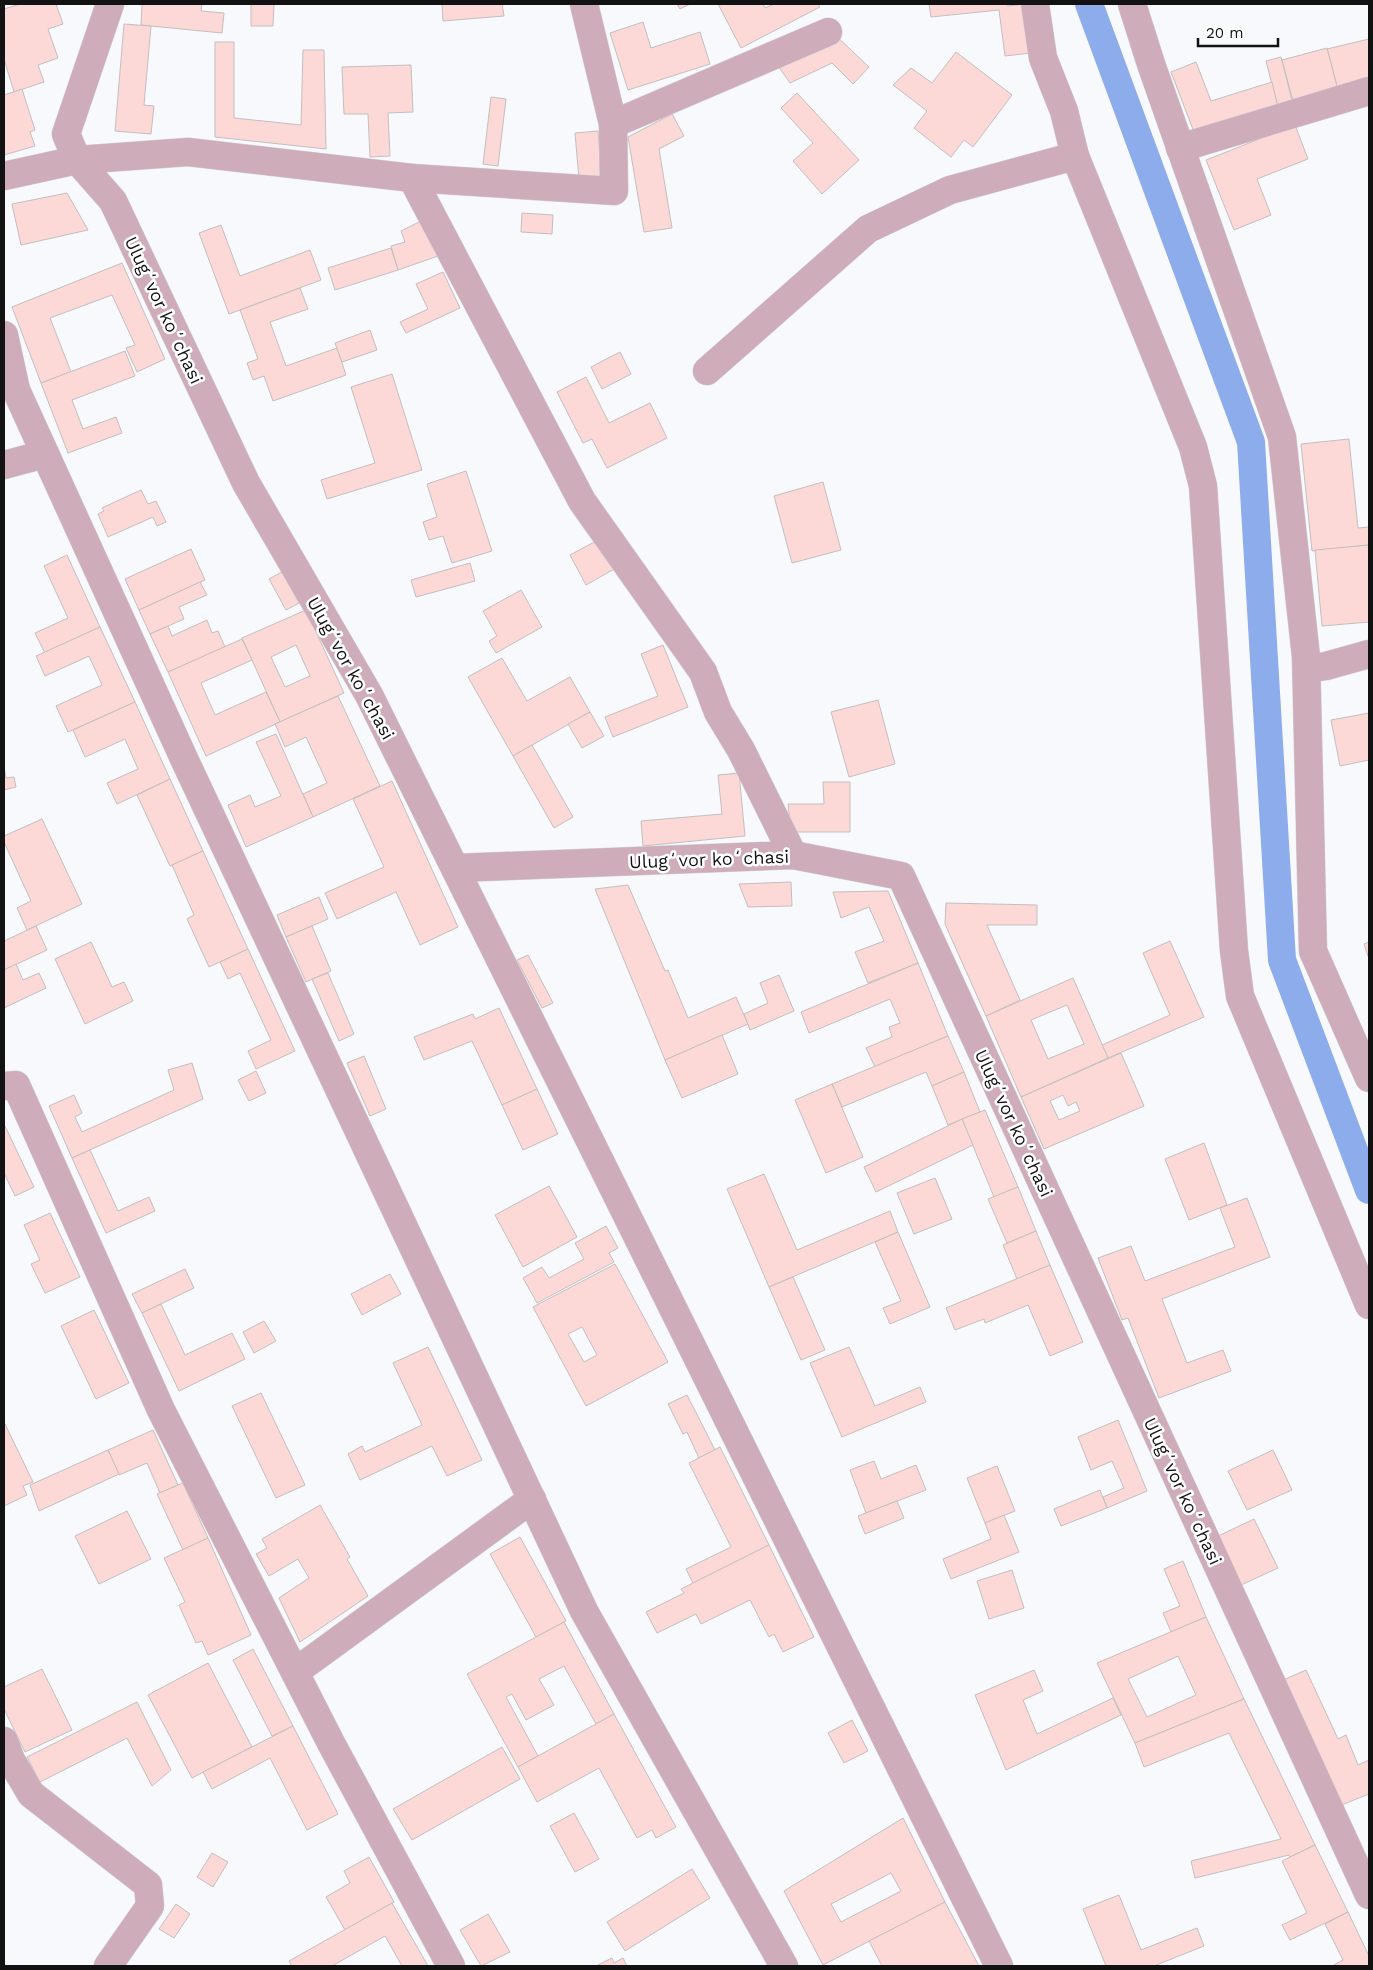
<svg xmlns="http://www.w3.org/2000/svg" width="1373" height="1970" font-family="'Work Sans',sans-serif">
	<rect width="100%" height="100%" fill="#f8f9fc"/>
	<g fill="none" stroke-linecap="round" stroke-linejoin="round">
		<polyline stroke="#8caceb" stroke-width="28" points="1089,4 1251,442 1282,960 1369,1190"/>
	</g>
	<g fill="#fcd9d7" stroke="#c3bfbe" fill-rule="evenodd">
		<polygon points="20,4 56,4 63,24 48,29 58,58 38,65 44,82 14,92 4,59 4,9"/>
		<polygon points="142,4 202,4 201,11 224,13 222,33 141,25"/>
		<polygon points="251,4 274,4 273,26 251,26"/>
		<polygon points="442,4 502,4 504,16 443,21"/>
		<polygon points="677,4 690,4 680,9"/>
		<polygon points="718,4 763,4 765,8 774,4 818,4 820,7 741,48"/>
		<polygon points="929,4 1007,4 1008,6 1024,4 1031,53 1005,56 999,10 931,17"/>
		<polygon points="643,22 651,48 700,32 710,64 628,90 610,33"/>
		<polygon points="124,24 151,26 144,105 154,106 151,134 115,131"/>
		<polygon points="834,34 869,67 853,84 832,63 790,83 776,63"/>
		<polygon points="1369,39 1369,86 1339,94 1327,49"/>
		<polygon points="215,42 234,42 234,118 301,125 303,50 324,50 326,149 215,137"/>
		<polygon points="1327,48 1339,94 1294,105 1282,60"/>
		<polygon points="956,52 1012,95 973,147 964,140 951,157 914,128 927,111 893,85 911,68 932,83"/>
		<polygon points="1281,57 1294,108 1279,112 1266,61"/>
		<polygon points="1196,62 1211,101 1272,82 1279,112 1197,140 1171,72"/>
		<polygon points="411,65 413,112 388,113 390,156 370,157 368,114 344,114 342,67"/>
		<polygon points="22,89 35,130 30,132 35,146 4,155 4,95"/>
		<polygon points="797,93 859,160 822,194 793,161 813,143 781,108"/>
		<polygon points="491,97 506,99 498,166 483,164"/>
		<polygon points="672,114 684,136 659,149 672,228 644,232 628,137"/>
		<polygon points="1295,125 1308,159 1257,179 1271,215 1234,230 1206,160"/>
		<polygon points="598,131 602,178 579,179 575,133"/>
		<polygon points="67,193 88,230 21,245 12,204"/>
		<polygon points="522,213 553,215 552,234 521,232"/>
		<polygon points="421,221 438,256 398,270 391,246 405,242 401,231"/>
		<polygon points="221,225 240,276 310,250 321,280 229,314 199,233"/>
		<polygon points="391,248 398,270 335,290 328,268"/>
		<polygon points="122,263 165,359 137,372 126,348 135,345 112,295 50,318 71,372 41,383 12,307"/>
		<polygon points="443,272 460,308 406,333 400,322 428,309 416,284"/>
		<polygon points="300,288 308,309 270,322 286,366 337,348 346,375 273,401 264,376 253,380 247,363 258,359 240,310"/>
		<polygon points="370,330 377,350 342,362 335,343"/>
		<polygon points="125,351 135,376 72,400 83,429 116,417 122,433 68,453 41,383"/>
		<polygon points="620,352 631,374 602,389 591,367"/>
		<polygon points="392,374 422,470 327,499 321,480 375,463 351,387"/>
		<polygon points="586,377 609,423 650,403 667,438 607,468 592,439 583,443 557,392"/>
		<polygon points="1349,439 1358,528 1369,527 1369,545 1312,551 1301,444"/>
		<polygon points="466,471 492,551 452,563 443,536 429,540 423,522 437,517 427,484"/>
		<polygon points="823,482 841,550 792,563 774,496"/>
		<polygon points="141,490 148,504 156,501 166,522 157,526 153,517 108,537 98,514 104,511 102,508"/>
		<polygon points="600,539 616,568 586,585 570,555"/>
		<polygon points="1369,545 1369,622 1322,626 1315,550"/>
		<polygon points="191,549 205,580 139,610 125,579"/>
		<polygon points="67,555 100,627 45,653 35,633 68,618 44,566"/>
		<polygon points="470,563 475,581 416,597 411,580"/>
		<polygon points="282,572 299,603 286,610 269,579"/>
		<polygon points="200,582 207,595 179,607 184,619 150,634 139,610"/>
		<polygon points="521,590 542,627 496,653 489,641 497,636 483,611"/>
		<path d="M306 610 344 693 280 722 242 638ZM296 645 310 676 285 687 271 657Z"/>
		<polygon points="207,620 212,633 218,631 225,647 168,672 150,634 168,626 172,636"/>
		<polygon points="100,627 135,702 68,732 56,706 102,685 89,656 45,676 36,656"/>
		<polygon points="242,639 252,660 201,683 215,715 266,692 280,722 206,756 168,672"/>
		<polygon points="663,645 688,707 613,737 605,717 658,696 641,654"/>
		<polygon points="502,658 527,701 570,677 590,712 513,756 468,677"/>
		<polygon points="338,696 380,786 313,817 303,794 327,783 306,737 285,747 275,724"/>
		<polygon points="878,700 895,764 849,777 831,712"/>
		<polygon points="135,702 170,779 117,804 107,783 138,769 125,739 85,757 73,730"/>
		<polygon points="590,712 604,736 582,748 568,724"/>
		<polygon points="1369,713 1369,760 1340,766 1331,720"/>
		<polygon points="276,734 313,817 246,847 228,805 250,795 255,807 281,796 256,742"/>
		<polygon points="532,745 573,817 554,828 513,756"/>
		<polygon points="4,767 6,778 14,777 16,787 4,790"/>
		<polygon points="739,773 745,836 643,846 641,821 722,814 718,775"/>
		<polygon points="170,779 203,851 170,866 137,795"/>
		<polygon points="392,781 458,927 420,945 396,892 337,919 325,893 384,867 353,799"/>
		<polygon points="823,782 850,782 850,832 791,832 788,804 824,804"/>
		<polygon points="42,819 82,904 27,930 17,908 31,901 4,842 4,836"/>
		<polygon points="203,851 248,949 209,967 187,919 194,915 172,865"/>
		<polygon points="791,882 792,906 748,907 739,884"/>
		<polygon points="628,885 665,971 668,970 688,1018 736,997 748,1024 665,1060 595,889"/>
		<polygon points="888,891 918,963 868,983 855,952 884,941 869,907 841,918 833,892"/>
		<polygon points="319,897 328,919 286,937 277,915"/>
		<polygon points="946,903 1037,905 1037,925 987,925 1020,1000 986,1016 945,924"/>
		<polygon points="36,926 47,950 4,970 4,941"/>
		<polygon points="312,926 331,971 306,982 286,937"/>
		<polygon points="1170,941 1204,1017 1108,1058 1102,1045 1170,1015 1143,953"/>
		<polygon points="91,942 112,987 124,982 133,1001 85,1024 55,959"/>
		<polygon points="1369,942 1369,959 1364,944"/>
		<polygon points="248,949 295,1051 256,1069 248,1051 271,1040 240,973 228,979 220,962"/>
		<polygon points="528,955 553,1003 542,1008 517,960"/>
		<polygon points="918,963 948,1036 875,1067 866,1048 892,1037 889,1027 900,1023 890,999 809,1033 801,1012"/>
		<polygon points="16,964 23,980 39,973 46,988 4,1008 4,970"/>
		<polygon points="328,973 354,1034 339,1041 312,979"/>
		<polygon points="779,975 794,1011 750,1030 744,1014 768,1003 760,983"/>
		<path d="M1073 978 1108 1058 1021 1097 986 1016ZM1067 1005 1084 1044 1048 1059 1031 1020Z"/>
		<polygon points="499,1008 537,1089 502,1105 472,1041 424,1060 414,1037 473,1014 475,1019"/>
		<polygon points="722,1035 738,1074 682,1098 665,1060"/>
		<polygon points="948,1036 964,1072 932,1086 926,1072 842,1107 832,1084"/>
		<path d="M1121 1053 1144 1106 1044 1149 1021 1097ZM1063 1095 1068 1106 1076 1102 1080 1111 1059 1120 1050 1101Z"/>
		<polygon points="364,1056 386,1109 370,1116 347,1063"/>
		<polygon points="192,1063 203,1099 72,1158 49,1106 74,1095 82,1113 75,1117 82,1132 174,1090 168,1070"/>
		<polygon points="256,1071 266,1093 249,1101 238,1080"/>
		<polygon points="964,1072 980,1112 948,1125 932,1086"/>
		<polygon points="832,1084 863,1157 826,1173 795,1100"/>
		<polygon points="537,1089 558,1134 523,1150 502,1105"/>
		<polygon points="985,1110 1018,1187 994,1197 962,1119"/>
		<polygon points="962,1119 973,1145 876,1192 864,1167"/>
		<polygon points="4,1124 34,1187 15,1196 4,1173"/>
		<polygon points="1204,1143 1227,1205 1189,1220 1165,1159"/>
		<polygon points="90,1150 118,1211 149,1197 155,1211 106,1233 72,1158"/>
		<polygon points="764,1174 797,1250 890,1211 898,1232 769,1287 727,1189"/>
		<polygon points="935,1178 952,1219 914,1234 897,1193"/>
		<polygon points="549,1186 577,1237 523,1267 495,1215"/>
		<polygon points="1018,1187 1036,1231 1007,1243 988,1199"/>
		<polygon points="1247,1198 1270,1257 1162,1299 1187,1363 1223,1350 1231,1371 1159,1398 1128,1318 1122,1320 1098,1258 1131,1246 1145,1281 1235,1247 1220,1208"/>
		<polygon points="50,1213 80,1277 45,1293 31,1264 40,1260 24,1225"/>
		<polygon points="606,1226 618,1248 609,1253 614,1262 537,1303 523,1278 542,1267 549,1278 584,1259 575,1243"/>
		<polygon points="1036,1231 1050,1265 1017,1279 1003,1245"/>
		<polygon points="898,1232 930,1307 890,1324 883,1308 901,1301 875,1242"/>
		<path d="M615 1264 668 1362 586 1406 533 1307ZM582 1327 597 1355 584 1362 568 1334Z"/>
		<polygon points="1050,1265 1083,1342 1050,1356 1028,1305 985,1323 984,1319 955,1330 946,1308"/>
		<polygon points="185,1269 194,1288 142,1313 132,1294"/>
		<polygon points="390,1274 401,1294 362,1315 351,1294"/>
		<polygon points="793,1277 825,1350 801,1360 769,1287"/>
		<polygon points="161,1304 185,1355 232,1333 245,1359 179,1391 142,1313"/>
		<polygon points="94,1310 129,1383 96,1399 61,1326"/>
		<polygon points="264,1321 276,1341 254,1353 243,1332"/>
		<polygon points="428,1347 482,1460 447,1476 432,1446 360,1480 348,1454 362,1446 365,1452 422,1425 393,1363"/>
		<polygon points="849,1347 875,1406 920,1387 926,1402 842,1437 810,1363"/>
		<polygon points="261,1393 305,1485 276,1498 232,1406"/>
		<polygon points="687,1395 715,1450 699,1458 687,1432 683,1434 668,1404"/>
		<polygon points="1118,1420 1147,1491 1107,1508 1103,1497 1124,1488 1112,1461 1091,1470 1078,1437"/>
		<polygon points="4,1422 33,1482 23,1486 27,1495 4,1506"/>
		<polygon points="153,1430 178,1485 160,1493 147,1463 119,1475 108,1450"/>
		<polygon points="720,1447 769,1545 693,1583 686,1569 731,1547 689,1463"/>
		<polygon points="108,1450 119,1474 39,1511 30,1485"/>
		<polygon points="1273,1450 1292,1490 1247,1510 1228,1471"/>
		<polygon points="874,1461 881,1479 916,1465 926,1490 866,1513 850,1470"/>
		<polygon points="997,1466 1015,1511 985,1523 967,1478"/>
		<polygon points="183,1483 208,1538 183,1550 157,1494"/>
		<polygon points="1100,1490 1107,1508 1061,1526 1054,1509"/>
		<polygon points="897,1501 904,1518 865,1534 858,1516"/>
		<polygon points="320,1505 350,1557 347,1559 368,1596 300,1642 279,1598 309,1578 298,1559 269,1576 256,1554 267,1548 262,1539"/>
		<polygon points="127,1511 151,1559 99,1584 75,1536"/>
		<polygon points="1004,1515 1019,1552 951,1579 943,1559 991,1539 985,1523"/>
		<polygon points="1254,1519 1278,1568 1239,1586 1216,1537"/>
		<polygon points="520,1537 566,1621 536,1637 490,1554"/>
		<polygon points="208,1538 251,1635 208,1655 202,1641 196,1643 179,1605 185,1602 164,1558"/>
		<polygon points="769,1545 814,1637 783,1652 774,1634 769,1637 750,1600 701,1624 696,1614 657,1633 646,1612 684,1593 681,1589"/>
		<polygon points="1183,1561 1206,1617 1171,1632 1163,1613 1180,1606 1164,1569"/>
		<polygon points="1012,1570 1024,1608 989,1619 977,1581"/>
		<path d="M1206 1617 1244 1699 1135 1743 1097 1663ZM1178 1656 1196 1695 1147 1717 1128 1679Z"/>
		<polygon points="564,1622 614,1714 596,1724 564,1666 539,1679 554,1705 526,1720 512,1694 506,1697 538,1756 518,1767 467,1674"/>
		<polygon points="253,1649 293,1726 272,1736 233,1660"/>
		<polygon points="208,1663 252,1747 192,1778 148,1695"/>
		<polygon points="42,1669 72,1730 25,1752 4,1709 4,1687"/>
		<polygon points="1034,1670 1043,1691 1023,1700 1037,1734 1113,1698 1121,1715 1006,1770 975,1695"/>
		<polygon points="1306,1670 1338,1739 1346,1735 1358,1765 1369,1760 1369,1794 1339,1806 1281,1681"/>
		<polygon points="1244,1699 1315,1845 1290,1857 1289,1855 1195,1878 1191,1861 1281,1839 1229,1733 1144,1767 1135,1743"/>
		<polygon points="137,1702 171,1770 152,1786 127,1738 40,1782 27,1757"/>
		<polygon points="614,1714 676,1827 656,1838 652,1830 637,1838 599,1768 537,1802 518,1767"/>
		<polygon points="852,1720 868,1751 844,1763 828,1733"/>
		<polygon points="293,1726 338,1814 307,1830 270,1758 212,1789 203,1772"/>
		<polygon points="502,1747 520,1779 412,1840 393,1809"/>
		<polygon points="574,1813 599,1859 575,1872 550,1826"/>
		<path d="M903 1818 945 1902 823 1965 784 1891ZM891 1873 901 1891 841 1922 831 1904Z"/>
		<polygon points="1315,1845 1348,1912 1290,1940 1282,1925 1307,1913 1282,1861"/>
		<polygon points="212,1853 228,1862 213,1887 197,1877"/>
		<polygon points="369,1857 394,1902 345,1930 326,1897 350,1883 344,1871"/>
		<polygon points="692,1869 710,1898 625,1951 607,1922"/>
		<polygon points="1119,1895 1141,1950 1197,1928 1204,1946 1154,1966 1106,1966 1083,1909"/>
		<polygon points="945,1902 979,1966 882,1966 869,1941"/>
		<polygon points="392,1903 428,1966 402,1966 385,1936 332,1966 292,1966 289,1961"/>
		<polygon points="176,1904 190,1914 174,1938 159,1929"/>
		<polygon points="1348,1912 1369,1956 1369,1966 1332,1966 1343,1960 1325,1924"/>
		<polygon points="488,1914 510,1952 481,1966 460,1930"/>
		<polygon points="612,1958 614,1963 623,1958 627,1966 596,1966"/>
	</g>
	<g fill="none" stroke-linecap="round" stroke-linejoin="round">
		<defs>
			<g id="minor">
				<polyline points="110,4 66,134 77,160 113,201 246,483 369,695 999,1966"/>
				<polyline points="584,4 613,124"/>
				<polyline points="1035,4 1043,58 1064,111 1075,156 1193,447 1203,486 1234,951 1240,996 1369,1305"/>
				<polyline points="1132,4 1151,64 1282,437 1306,657 1313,951 1369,1078"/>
				<polyline points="1180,148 1369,91"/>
				<polyline points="4,176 77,160 188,152 412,178 582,501 703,672 718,712 741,750 793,855"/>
				<polyline points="412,178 614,191 613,124 828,32"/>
				<polyline points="4,335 16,390 186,763 584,1611 784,1966"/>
				<polyline points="707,371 868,229 950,190 1075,156"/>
				<polyline points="4,465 45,454"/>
				<polyline points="1307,669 1326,666 1369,654"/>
				<polyline points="455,868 793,855 901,876 1369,1895"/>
				<polyline points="4,1086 16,1085 161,1410 331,1743 451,1966"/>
				<polyline points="295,1672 532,1499"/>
				<polyline points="4,1741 11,1760 31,1794 148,1885 150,1906 108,1966"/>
			</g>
		</defs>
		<use href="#minor" stroke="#d3d4d7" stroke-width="29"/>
		<use href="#minor" stroke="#ceacba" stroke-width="28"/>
	</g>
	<g text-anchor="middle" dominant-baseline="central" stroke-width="5" stroke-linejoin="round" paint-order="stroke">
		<g font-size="18" fill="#121213" stroke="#fff">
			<text transform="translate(164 310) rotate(65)">Ulugʻvor koʻchasi</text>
			<text transform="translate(351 668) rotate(61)">Ulugʻvor koʻchasi</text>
			<text transform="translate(709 859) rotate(-2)">Ulugʻvor koʻchasi</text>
			<text transform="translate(1014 1123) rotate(65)">Ulugʻvor koʻchasi</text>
			<text transform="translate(1183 1491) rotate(65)">Ulugʻvor koʻchasi</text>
		</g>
	</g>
	<rect width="1373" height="1970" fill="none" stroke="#121213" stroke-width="10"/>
	<path d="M1198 38v8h80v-8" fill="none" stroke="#121213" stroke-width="2.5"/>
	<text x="1206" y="38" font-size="15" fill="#121213" stroke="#ffffff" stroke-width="4" paint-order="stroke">20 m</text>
</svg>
